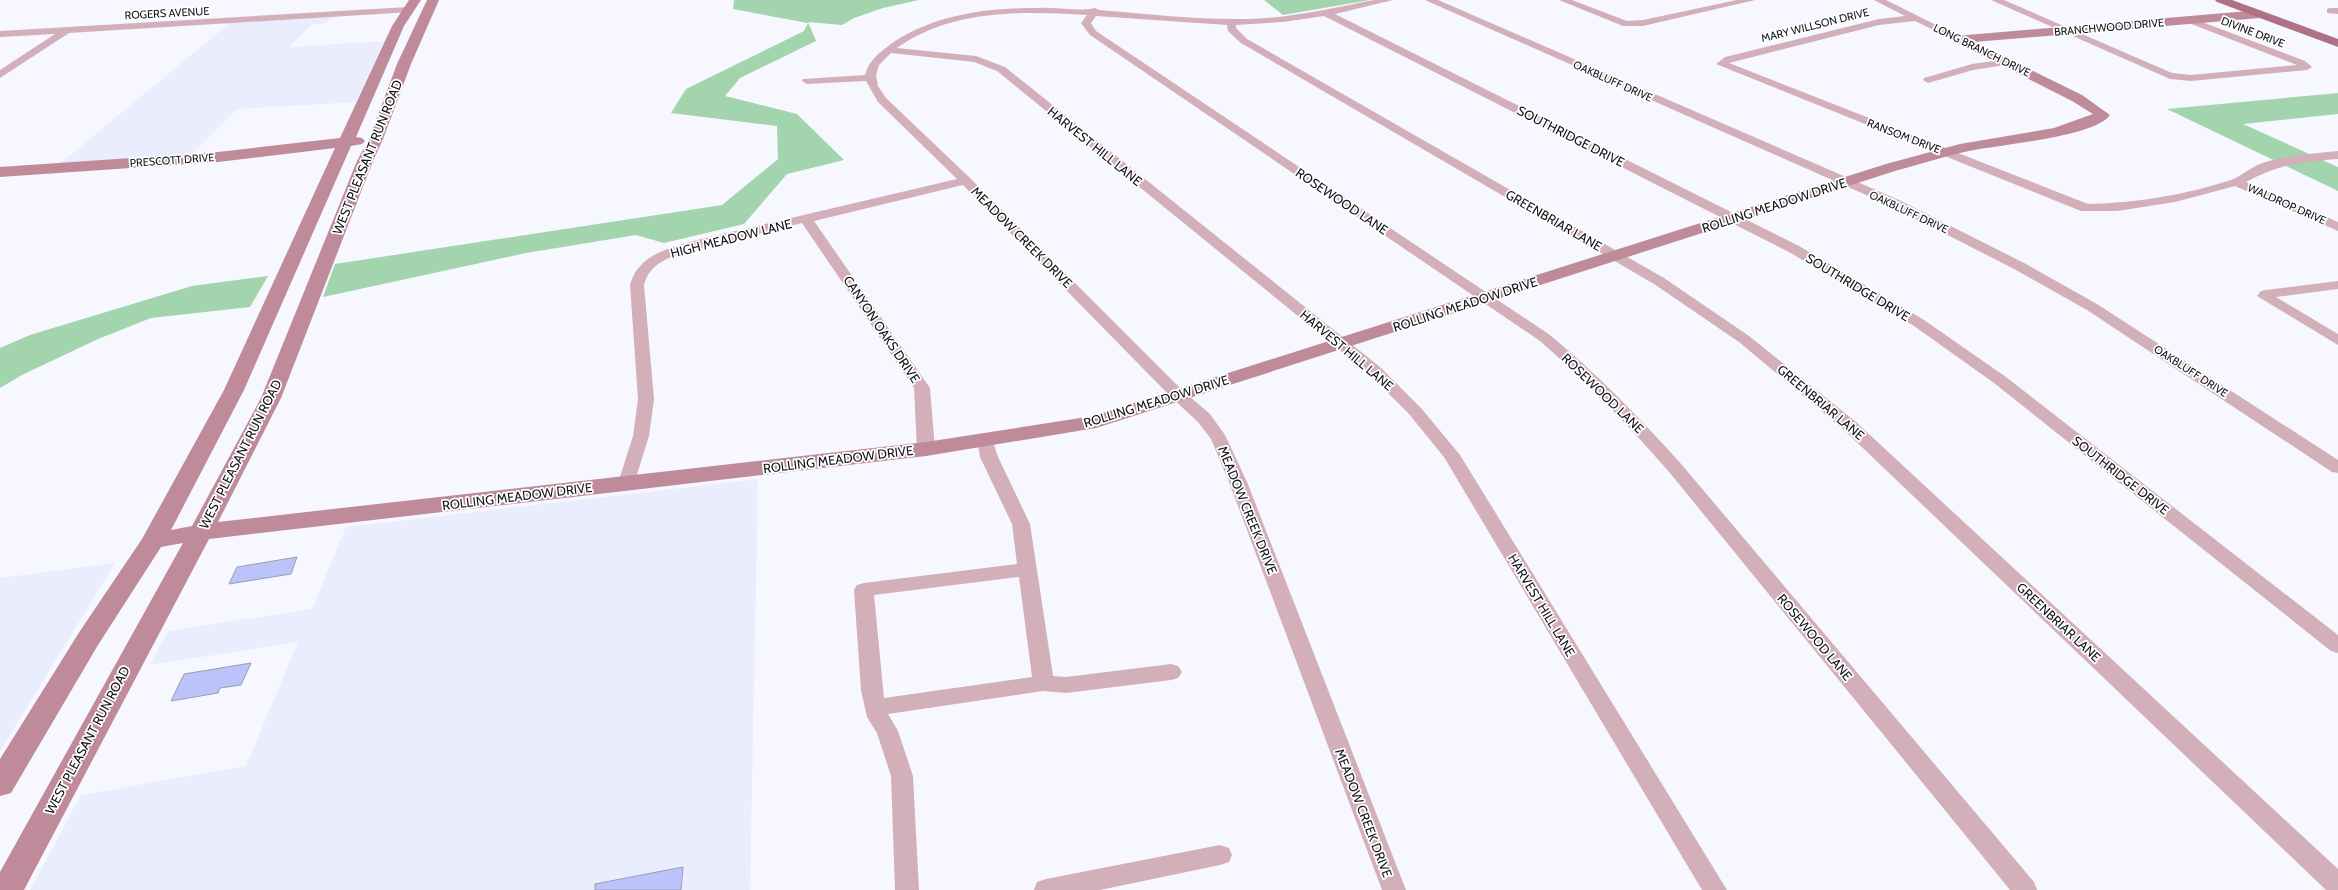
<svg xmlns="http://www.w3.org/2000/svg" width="2338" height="890" font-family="Cabin,sans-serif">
	<rect width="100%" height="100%" fill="#f6f7ff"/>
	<g fill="#eaedfd">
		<polygon points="332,17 325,24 313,24 289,47 384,41 356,102 237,109 189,157 57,166 230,23"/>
		<polygon points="758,479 750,890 30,890 81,795 246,766 298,642 150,665 168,631 312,609 346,527"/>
		<polygon points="115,563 16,725 0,751 0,578"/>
	</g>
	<g fill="#a2d4ae">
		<polygon points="734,0 919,0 883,8 854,18 842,25 808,22 816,41 740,78 725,96 797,114 844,160 787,174 744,224 664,243 636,235 526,253 323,297 335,264 722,205 778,159 777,126 671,113 686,89 804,31 808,23 733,9"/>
		<polygon points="1264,0 1370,0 1283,15"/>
		<polygon points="2338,93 2338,114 2243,124 2338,167 2338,191 2167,109"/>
		<polygon points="268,276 250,307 151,318 98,339 22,375 0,388 0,348 30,335 192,286"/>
	</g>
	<g fill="#bbc4fa" stroke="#9b9ea9">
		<polygon points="297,557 291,574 229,584 237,567"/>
		<polygon points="251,663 241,685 220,688 218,693 171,701 184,674"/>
		<polygon points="683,867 681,890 595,890 595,884"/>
	</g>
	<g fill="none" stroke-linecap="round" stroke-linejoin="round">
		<g fill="#d3afb9" fill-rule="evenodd">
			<path d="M1374 0H1393L1335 14 1799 246 1924 320 2006 377 2338 635V653L2331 651 1994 383 1914 326 1789 252 1324 16 1283 22 1236 25V28L1247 39 1664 278 1749 336 1856 422 2338 869V890H2326L1844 430 1739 342 1654 284 1241 43 1228 31 1227 25 1096 16 1091 23 1096 31 1550 335C1598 375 1641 419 1682 465L2034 882 2037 890H2010L1670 473C1629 426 1587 382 1540 341L1090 35 1081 23 1087 15C1024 11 951 9 897 48L976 56 1005 67 1380 367 1421 408 1460 455 1727 890H1702L1444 457 1409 414 1368 373 997 71 974 62 891 53 879 65 876 75 878 86 886 98 970 178 1183 391 1210 414 1225 435 1247 482 1406 890H1382L1229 482 1211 439 1198 422 1171 397 963 185 814 221 930 388 935 449 932 453H920L917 449 914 388 802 223 681 253C663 260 649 266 644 285L654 399 649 436 633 487H621L618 483 633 436 638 399 630 285C638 256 664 250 689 242L957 179 878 102 866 81 807 84 802 81 803 79 865 75C868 63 877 54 887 47 930 15 985 8 1038 8 1056 7 1078 12 1095 8L1099 10C1149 14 1198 20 1248 19 1292 18 1332 8 1374 0Z"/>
			<polygon points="1425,0 1438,0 1899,200 2026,264 2097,304 2338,460 2338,473 2332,472 2087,310 2016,270 1891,206"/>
			<polygon points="1559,0 1572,0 1627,21 1643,20 1737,0 1755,0 1643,26 1623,26"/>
			<path d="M1874 0H1886L1964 39 1962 41H1956L1915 21 1879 25 1729 63 2088 204C2135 203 2185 195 2231 180 2241 176 2250 168 2260 164 2285 155 2312 154 2338 151V159C2301 162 2279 164 2246 182L2338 222V231L2235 186 2175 202 2117 211H2081L1716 64 1725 57 1879 19 1905 16Z"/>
			<polygon points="1991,0 2004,0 2172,73 2191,75 2297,65 2186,22 2186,18 2189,17 2305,61 2312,67 2307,70 2191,81 2170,79"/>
			<polygon points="408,7 413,10 411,12 69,33 0,78 0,70 55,34 0,37 0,31"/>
			<polygon points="2330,8 2338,8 2338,14 2327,13 2327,9"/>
			<polygon points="2008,59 2013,62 2012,64 1973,70 1928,83 1923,80 1924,78 1972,64"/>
			<polygon points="2338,281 2338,289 2276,297 2338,334 2338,345 2257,296 2261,291 2266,290"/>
			<path d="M985 435 991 436 998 457 1030 524 1053 676 1066 677 1171 664 1178 666 1182 672 1178 678 1171 680 1066 693 1043 691 888 714 898 731 913 776 919 890H895L891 776 877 733 867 717 861 690 854 590 857 585 864 583 1017 564 1012 524 980 457 977 440 979 436ZM1019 577 1032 677 884 698 874 595Z"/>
			<polygon points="1220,845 1229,848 1232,855 1229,862 1220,865 1100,890 1034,890 1037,882 1046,879"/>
		</g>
		<path fill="#bf8b9a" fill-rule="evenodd" d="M409 0H421L404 26 356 137 362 138 365 141 362 144 351 146 244 390 171 530 192 526 261 398 357 161 369 139 397 64 427 0H439L411 64 383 139 373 161 281 398 218 522 926 442 1093 416 1886 164 1960 144 2054 128 2093 114 2072 101 1955 42 1953 39 1955 36 2260 10 2266 14 2260 18 1974 42 2082 95 2110 115C2095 137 1997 145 1969 151 1945 156 1921 164 1898 170L1096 428 926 456 209 539 24 890H0V872L183 543 161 547 98 645 11 793 0 796V759L80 631 142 539 224 390 335 148 218 162 0 177V167L218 152 340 138 392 26Z"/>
		<polygon fill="#af7184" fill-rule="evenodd" points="2215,0 2232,0 2338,39 2338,47 2217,2"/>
	</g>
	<g text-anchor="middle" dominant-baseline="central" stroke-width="3.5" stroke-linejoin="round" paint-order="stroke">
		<g font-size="11" fill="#15161a" stroke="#fff">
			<text transform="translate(167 13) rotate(-3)">ROGERS AVENUE</text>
			<text transform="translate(1815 25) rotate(-14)">MARY WILLSON DRIVE</text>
			<text transform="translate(2109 27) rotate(-5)">BRANCHWOOD DRIVE</text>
			<text transform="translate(2253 32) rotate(21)">DIVINE DRIVE</text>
			<text transform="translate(1982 50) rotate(26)">LONG BRANCH DRIVE</text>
			<text transform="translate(1613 81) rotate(24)">OAKBLUFF DRIVE</text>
			<text transform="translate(1904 136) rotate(21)">RANSOM DRIVE</text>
			<text transform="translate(172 160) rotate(-4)">PRESCOTT DRIVE</text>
			<text transform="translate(2287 204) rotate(24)">WALDROP DRIVE</text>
			<text transform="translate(1909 212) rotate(25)">OAKBLUFF DRIVE</text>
			<text transform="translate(2191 371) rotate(33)">OAKBLUFF DRIVE</text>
		</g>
		<g font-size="13" fill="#15161a" stroke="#fff">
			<text transform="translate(1571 136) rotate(27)">SOUTHRIDGE DRIVE</text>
			<text transform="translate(1095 146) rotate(39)">HARVEST HILL LANE</text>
			<text transform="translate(367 157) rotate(-68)">WEST PLEASANT RUN ROAD</text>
			<text transform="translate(1342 201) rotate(34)">ROSEWOOD LANE</text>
			<text transform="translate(1774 205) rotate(-18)">ROLLING MEADOW DRIVE</text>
			<text transform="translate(1554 220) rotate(30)">GREENBRIAR LANE</text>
			<text transform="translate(1022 237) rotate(45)">MEADOW CREEK DRIVE</text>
			<text transform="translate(731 238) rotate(-14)">HIGH MEADOW LANE</text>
			<text transform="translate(1858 287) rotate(31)">SOUTHRIDGE DRIVE</text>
			<text transform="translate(1465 304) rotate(-18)">ROLLING MEADOW DRIVE</text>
			<text transform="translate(882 329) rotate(56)">CANYON OAKS DRIVE</text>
			<text transform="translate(1347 350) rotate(40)">HARVEST HILL LANE</text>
			<text transform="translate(1603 393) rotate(44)">ROSEWOOD LANE</text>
			<text transform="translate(1156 401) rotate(-17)">ROLLING MEADOW DRIVE</text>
			<text transform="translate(1821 402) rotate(40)">GREENBRIAR LANE</text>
			<text transform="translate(240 454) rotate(-63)">WEST PLEASANT RUN ROAD</text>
			<text transform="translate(838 459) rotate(-7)">ROLLING MEADOW DRIVE</text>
			<text transform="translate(2121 475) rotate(38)">SOUTHRIDGE DRIVE</text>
			<text transform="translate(517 496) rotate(-7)">ROLLING MEADOW DRIVE</text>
			<text transform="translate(1248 510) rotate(68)">MEADOW CREEK DRIVE</text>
			<text transform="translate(1542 605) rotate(59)">HARVEST HILL LANE</text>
			<text transform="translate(2059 622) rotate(43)">GREENBRIAR LANE</text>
			<text transform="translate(1815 637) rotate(50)">ROSEWOOD LANE</text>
			<text transform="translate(87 740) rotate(-62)">WEST PLEASANT RUN ROAD</text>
			<text transform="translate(1364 813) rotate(69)">MEADOW CREEK DRIVE</text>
		</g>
	</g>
</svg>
